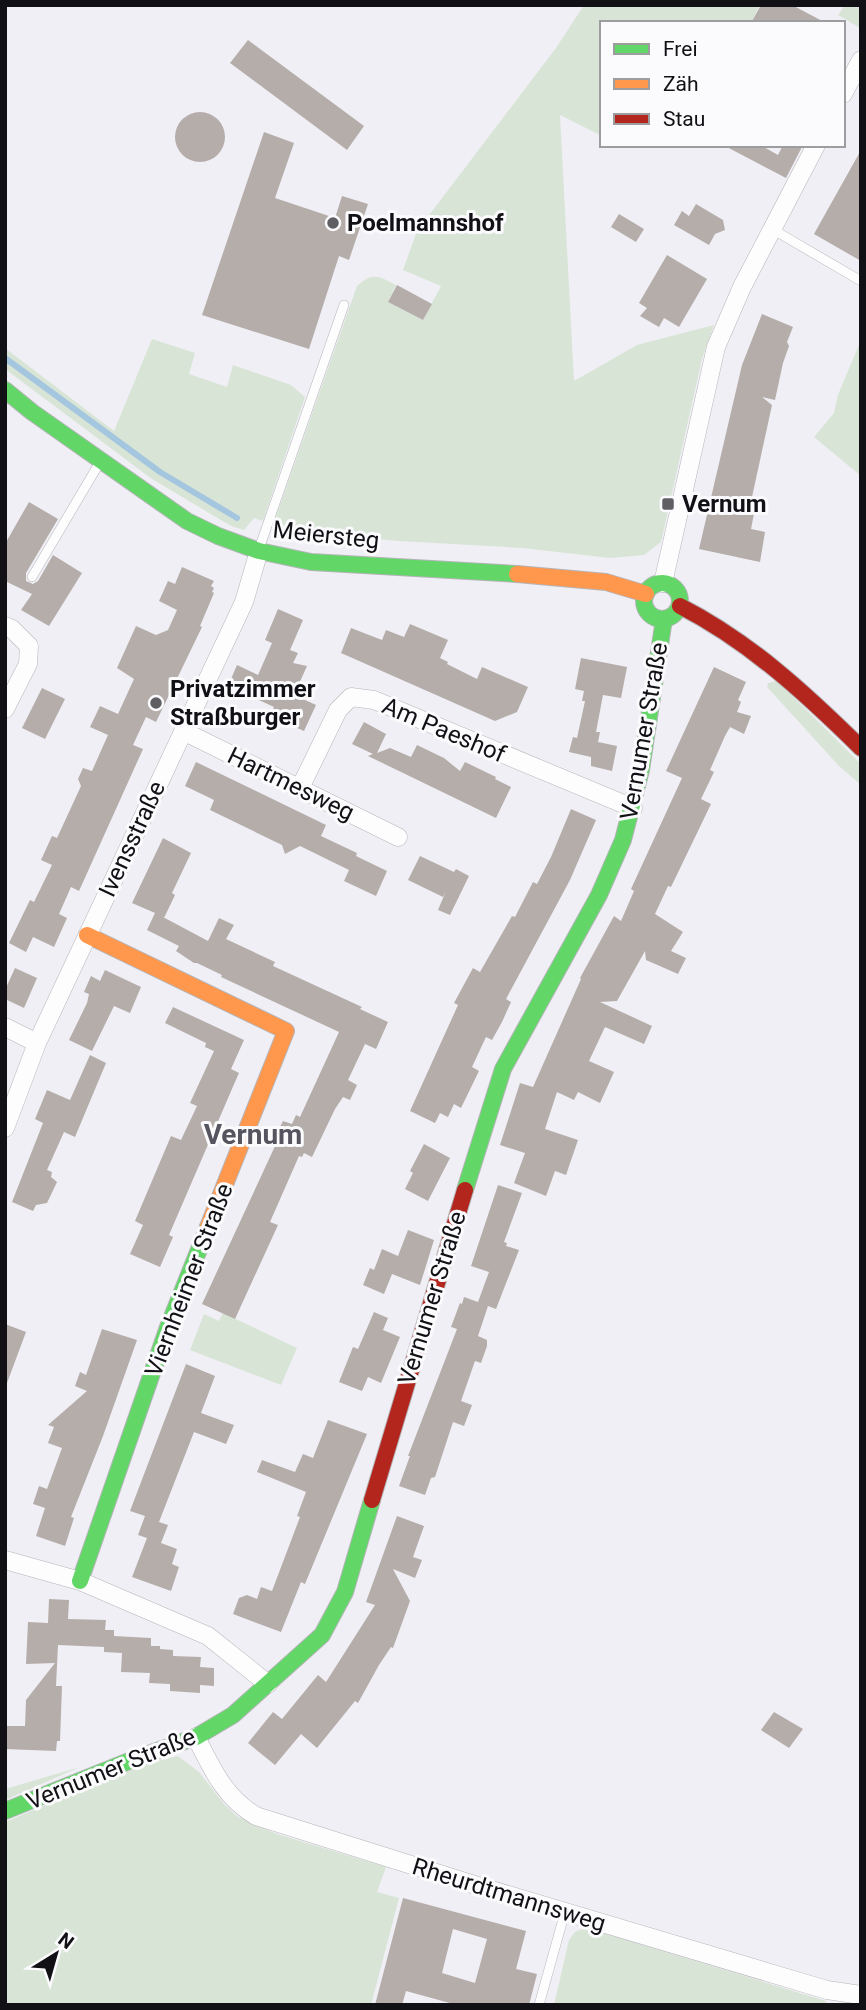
<svg xmlns="http://www.w3.org/2000/svg" width="866" height="2010" font-family="Roboto,sans-serif">
<style>
.green{fill:#d8e5d6}
.lines{fill:none;stroke-linecap:round;stroke-linejoin:round}
.stream{stroke:#a5c6df;stroke-width:6}
.building{fill:#b5adaa;fill-rule:evenodd}
.lane-casing{stroke:#b5b5b9;stroke-width:10}
.street-casing{stroke:#b5b5b9;stroke-width:19}
.fast-casing{stroke:#b5b5b9;stroke-width:18}
.slow-casing{stroke:#b5b5b9;stroke-width:18}
.jam-casing{stroke:#b5b5b9;stroke-width:18}
.lane{stroke:#fdfdfe;stroke-width:9}
.street{stroke:#fdfdfe;stroke-width:18}
.fast{stroke:#63d668;stroke-width:16}
.slow{stroke:#ff974d;stroke-width:16}
.jam{stroke:#b3261e;stroke-width:16}
.poi-dot{fill:#5f5e63;stroke:#fbfbfd;stroke-width:2.5}
.labels{text-anchor:middle;stroke-width:6;stroke-linejoin:round;paint-order:stroke}
.poi-label{font-size:24px;font-weight:bold;fill:#111014;stroke:#fbfbfd;text-anchor:start}
.street-label{font-size:24px;fill:#111014;stroke:#fbfbfd}
.quarter-label{font-size:28px;font-weight:bold;fill:#56545e;stroke:#fbfbfd}
</style>
<rect width="100%" height="100%" fill="#f0eff5"/>
<path class="green" d="M584,5H760L751,23H602V136L560,115L574,381L637,345L714,325L702,359L661,542L644,555L610,558L522,548L399,541L277,530V526L273,525L357,286C373,272 378,276 396,285L388,302L423,320L441,286L403,270L417,231L556,48Z
M845,5H861L860,28L838,15Z
M152,339L195,353L189,374L227,387L233,365L291,385L305,397L263,521L254,518L244,530L231,526L152,479L5,369V348L114,431Z
M861,340V476L814,437L834,413L838,395Z
M777,681L861,764V785L839,766L767,687L768,683Z
M223,1313L297,1348L281,1385L190,1350L204,1314L219,1321Z
M178,1756L199,1772L224,1804L238,1817L277,1834L386,1867L377,1892L399,1898L371,2005H5V1822L141,1765Z
M80,1767L5,1800V1789Z
M582,1929H590L826,2001L825,2005H554L569,1940L575,1932Z"/>
<g class="lines">
<path class="stream" d="M5,358L160,472L237,518"/>
</g>
<path class="building" d="M761,5H792L826,23H751Z
M248,40L364,126L347,150L230,63Z
M175 137a25 25 0 1 1 50 0a25 25 0 1 1-50 0Z
M264,132L294,143L275,198L335,218L342,196L368,204L349,260L339,256L309,349L202,315Z
M723,145H760L778,155L783,145H803L786,178Z
M861,150V261L814,234Z
M696,204L723,220L725,230L715,234L709,245L674,225L682,211L689,216Z
M619,214L644,229L636,242L611,227Z
M667,255L707,279L679,327L664,318L659,327L640,316L647,308L639,303Z
M397,285L432,304L423,320L388,302Z
M762,314L793,327L787,342L789,346L783,363L775,400L762,397L772,405L752,497L757,498L751,529L765,532L760,562L699,549L742,365Z
M29,502L58,519L26,573V581L33,584L38,581L53,555L82,573L49,626L21,610L32,594L5,581V544Z
M182,567L214,581L211,586L214,588L212,592L214,593L200,626L202,627L156,722L146,717L133,745L143,749L79,891L71,887L59,914L67,918L54,947L33,937L26,952L9,943L30,900L34,902L52,865L41,860L52,836L57,838L81,786L78,779L83,768L92,771L108,735L90,727L100,706L118,714L134,679L117,668L136,626L156,635L168,630L177,610L159,601L168,581L175,584Z
M278,609L303,620L290,650L298,653L293,663L307,666L294,695L316,705L304,731L270,716L274,707L228,686L237,665L258,675L272,643L265,640Z
M410,624L448,640L440,658L448,662L447,664L477,679L482,667L528,687L517,712L495,721L341,653L351,628L382,640L386,630L404,637Z
M581,658L627,667L621,698L603,695L596,732H600L598,742L617,746L612,771L591,766V757L569,752L573,737L577,738L585,701H582L584,691L575,689Z
M714,667L746,682L738,700L741,702L737,712L751,716L744,734L730,727L725,736L710,770L714,772L701,799L711,804L671,887L668,886L655,914L683,932L671,951L686,958L678,974L646,960L645,951L617,1001L600,1002L652,1026L644,1044L605,1027L589,1061L614,1072L600,1103L578,1092L574,1100L557,1092L545,1129L578,1140L566,1175L555,1171L546,1196L514,1183L525,1153L500,1145L520,1083L533,1087L581,979L580,978L614,916L621,921L634,891L631,889L682,778L666,771Z
M42,688L65,699L45,739L22,728Z
M364,722L386,734L377,753L390,748L411,757L417,745L444,758L460,771L465,762L496,777L495,779L511,787L496,818L368,756L373,754L352,744Z
M196,762L326,825L321,836L357,853L356,856L387,871L376,896L344,881L349,870L300,846L285,854L282,845L210,810L214,800L185,786Z
M571,809L596,820L570,880L506,999L511,1002L502,1022L492,1040L486,1037L472,1067L479,1071L461,1108L454,1104L448,1117L440,1113L435,1123L410,1111L458,1005L454,1003L473,968L480,972L512,916L515,917L533,882L537,884L551,857Z
M163,838L191,853L172,893L175,895L164,918L163,917L208,941L219,918L234,925L226,939L275,962L273,966L362,1007L360,1009L388,1022L376,1049L365,1044L348,1080L357,1085L350,1100L343,1097L335,1109L312,1157L304,1153L302,1157L299,1156L270,1222L278,1225L235,1319L202,1304L276,1144L272,1143L283,1121L292,1124L296,1115L300,1117L339,1032L221,977L222,975L197,963H194L176,951L179,946L147,930L155,913L132,903Z
M420,856L454,872L456,869L469,876L450,915L438,910L446,891L443,897L408,880Z
M15,968L37,978L24,1008L5,999V990Z
M105,970L141,987L130,1013L114,1006L92,1051L69,1040L87,1003L89,994L84,992L91,976L100,981Z
M173,1007L244,1040L231,1069L239,1073L235,1082L169,1235L173,1237L160,1267L130,1254L143,1225L135,1221L171,1136L181,1140L197,1106L190,1103L214,1051L205,1047L206,1043L165,1023Z
M90,1055L106,1063L75,1137L64,1132L47,1170L52,1172L51,1177L57,1182L47,1203L36,1205L33,1211L12,1202L43,1123L35,1119L47,1090L70,1100Z
M424,1144L450,1158L428,1201L405,1189L413,1173L410,1171Z
M498,1185L522,1193L504,1242L507,1243L506,1246L519,1250L496,1309L488,1306L478,1336L487,1340V1346L481,1363L475,1361L461,1401L472,1405L464,1426L453,1422L435,1477L431,1478L425,1495L399,1486L410,1456H408L457,1329L451,1327L460,1303L462,1304L464,1297L478,1302L489,1272L471,1266Z
M408,1230L434,1240L420,1285L392,1274L384,1294L363,1285L370,1268L374,1270L382,1249L398,1256Z
M374,1312L388,1318L383,1330L400,1337L381,1383L368,1377L362,1391L339,1382L353,1347L358,1349Z
M5,1324L26,1332L7,1383H5Z
M102,1329L137,1340L103,1436L71,1517L74,1518L65,1546L36,1536L45,1508L33,1504L39,1486L47,1489L62,1448L48,1443L54,1427L48,1425L87,1391L75,1386L80,1372L86,1375Z
M186,1364L215,1376L201,1413L234,1425L226,1444L194,1432L159,1522L168,1525L161,1543L177,1549L172,1564L179,1567L171,1591L132,1577L147,1538L138,1535L145,1516L130,1511Z
M328,1420L367,1434L305,1584L301,1582L281,1632L233,1614L239,1598L247,1595L257,1599L261,1587L272,1591L300,1517L297,1516L306,1492L257,1472L262,1460L295,1472L303,1454L313,1458Z
M397,1516L424,1526L413,1557L422,1560L415,1578L393,1569L410,1601L393,1648L391,1647L379,1665L358,1703L355,1701L317,1748L301,1734L275,1765L248,1743L273,1712L282,1719L318,1675L326,1682L375,1605L366,1602Z
M49,1599L69,1600L68,1619L106,1620L105,1630H114V1636L151,1638V1646H160V1649L173,1650V1656L201,1657L200,1667L214,1668V1686L200,1685V1693L170,1691V1684L149,1683L150,1673L121,1672L122,1653L104,1652V1647L58,1645L56,1686H62L60,1741H57L56,1751L5,1749V1726H25L26,1700L55,1663L26,1664L28,1622L48,1623Z
M774,1712L803,1729L789,1748L761,1730Z
M403,1898L526,1931L516,1969L537,1974L529,2005H457L406,1991L402,2005H375ZM453,1929L487,1939L475,1983L442,1973Z"/>
<g class="lines">
<defs>
<path id="lane" d="M772,229L861,281
M259,549L344,305
M32,577L100,462
M539,2005L565,1912"/>
<path id="street" d="M843,94L861,60
M663,583L716,347L742,287L816,145
M5,626L12,629L29,646L28,664L5,709
M183,731L398,837
M300,788L338,710L351,697L374,700L633,808
M5,1027L37,1043
M5,1128L37,1043L244,602L259,551
M5,1560L80,1581L208,1636L268,1684
M196,1737C212,1769 225,1798 256,1816L478,1886L827,1990L861,1995"/>
<path id="fast" d="M5,390L32,412L187,521L218,536L259,551L311,562L517,574
M644 601a18 18 0 1 1 36 0a18 18 0 1 1-36 0Z
M465,1190L503,1069L599,895L623,840L641,770L664,619
M80,1581L168,1327L208,1227
M5,1811L129,1761L196,1737L233,1715L322,1635L345,1592L372,1500"/>
<path id="slow" d="M517,574L606,582L646,594
M87,935L286,1031L208,1227"/>
<path id="jam" d="M680,606C750,642 805,693 861,748
M372,1500L465,1190"/>
</defs>
<use href="#lane" class="lane-casing"/>
<use href="#street" class="street-casing"/>
<use href="#fast" class="fast-casing"/>
<use href="#slow" class="slow-casing"/>
<use href="#jam" class="jam-casing"/>
<use href="#lane" class="lane"/>
<use href="#street" class="street"/>
<use href="#fast" class="fast"/>
<use href="#slow" class="slow"/>
<use href="#jam" class="jam"/>
</g>
<g class="poi-dot">
<circle cx="333" cy="223" r="7"/>
<rect x="661" y="497" width="14" height="14" rx="3.5"/>
<circle cx="156" cy="703" r="7"/>
</g>
<g class="labels">
<g class="poi-label">
<text x="347" y="231">Poelmannshof</text>
<text x="682" y="512">Vernum</text>
<text x="170" y="697">Privatzimmer<tspan x="170" dy="28">Straßburger</tspan></text>
</g>
<g class="street-label">
<text transform="translate(326 535) rotate(6)" y="8">Meiersteg</text>
<text transform="translate(444 730) rotate(23)" y="8">Am Paeshof</text>
<text transform="translate(644 731) rotate(-80)" y="8">Vernumer Straße</text>
<text transform="translate(291 784) rotate(26)" y="8">Hartmesweg</text>
<text transform="translate(132 839) rotate(-65)" y="8">Ivensstraße</text>
<text transform="translate(189 1280) rotate(-69)" y="8">Viernheimer Straße</text>
<text transform="translate(432 1298) rotate(-73)" y="8">Vernumer Straße</text>
<text transform="translate(111 1769) rotate(-22)" y="8">Vernumer Straße</text>
<text transform="translate(509 1895) rotate(17)" y="8">Rheurdtmannsweg</text>
</g>
<g class="quarter-label">
<text x="253" y="1144">Vernum</text>
</g>
</g>
<rect width="866" height="2010" fill="none" stroke="#111014" stroke-width="14"/>
<rect x="600" y="21" width="245" height="126" fill="#fbfbfd" stroke="#9d9da0" stroke-width="2"/>
<rect x="614" y="44" width="35" height="10" fill="#63d668" stroke="#9d9da0" stroke-width="2"/>
<text x="663" y="56" font-size="21" fill="#111014">Frei</text>
<rect x="614" y="79" width="35" height="10" fill="#ff974d" stroke="#9d9da0" stroke-width="2"/>
<text x="663" y="91" font-size="21" fill="#111014">Zäh</text>
<rect x="614" y="114" width="35" height="10" fill="#b3261e" stroke="#9d9da0" stroke-width="2"/>
<text x="663" y="126" font-size="21" fill="#111014">Stau</text>
<g transform="translate(56 1954) rotate(37)" stroke="#fbfbfd" stroke-width="5" paint-order="stroke">
<path d="M0-5L12 26L0 18L-12 26Z" fill="#111014"/>
<text y="-10" font-size="19" font-weight="bold" text-anchor="middle" fill="#111014">N</text>
</g>
</svg>
